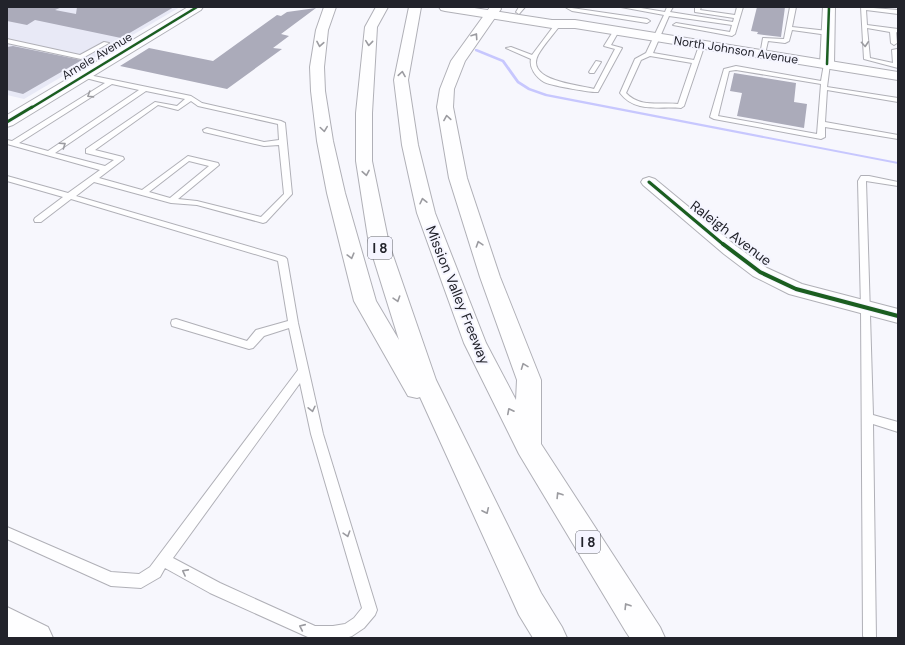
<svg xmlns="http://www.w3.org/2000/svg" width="905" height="645" font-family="'DM Sans',sans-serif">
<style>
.built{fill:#e8e9f6}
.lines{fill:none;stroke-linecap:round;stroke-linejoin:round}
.stream{fill:#c7c7fe;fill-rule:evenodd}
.building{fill:#ababba}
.service-casing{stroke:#b0b0b7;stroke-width:2}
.minor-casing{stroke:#b0b0b7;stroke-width:2}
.tertiary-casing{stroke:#b0b0b7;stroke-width:2}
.secondary-casing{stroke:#b0b0b7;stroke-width:2}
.motorway-casing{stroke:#b0b0b7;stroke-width:2}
.service{fill:#fefeff;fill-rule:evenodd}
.minor{fill:#fefeff;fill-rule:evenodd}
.tertiary{fill:#fefeff;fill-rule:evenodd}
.secondary{fill:#fefeff;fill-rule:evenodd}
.motorway{fill:#fefeff;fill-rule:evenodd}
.cycleway-far2-casing{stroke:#f5f5ff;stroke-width:4}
.cycleway-far1-casing{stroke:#f5f5ff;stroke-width:5}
.cycleway-casing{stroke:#f5f5ff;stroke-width:6}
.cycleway-far2{stroke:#1b5e20;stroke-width:2.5}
.cycleway-far1{stroke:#1b5e20;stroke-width:3}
.cycleway{stroke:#1b5e20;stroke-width:4}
.oneway{stroke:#9b9ba0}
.labels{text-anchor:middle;stroke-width:4;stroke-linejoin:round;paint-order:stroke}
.far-street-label{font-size:12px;fill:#22232b;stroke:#f5f5ff}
.shield{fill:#f5f5ff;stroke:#61626b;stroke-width:1}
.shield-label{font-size:13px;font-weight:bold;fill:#22232b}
.street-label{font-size:14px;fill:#22232b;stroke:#f5f5ff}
</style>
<rect width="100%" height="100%" fill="#f7f7fd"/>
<path class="built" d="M7,7H180L24,99L7,95Z"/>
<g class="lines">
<path class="stream" d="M475,49H477L504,60L519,81L530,88L547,94L898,162V164L545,96L528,90L517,83L502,62L475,51Z"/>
</g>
<path class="building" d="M7,7H62L55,10L76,14L77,7H174L121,38L35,20L27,25L7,21Z
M757,7H785L781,37L757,34L758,32L751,31Z
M316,8L281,34L289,36L273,48L282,49L227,89L120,66L149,48L213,61L277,15L281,16L287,12Z
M13,46L81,60H82L23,94L7,90V47Z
M734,73L796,83L794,102L807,104L804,128L737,116L742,93L730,91Z"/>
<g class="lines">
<defs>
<path id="service" d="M519,7H525L519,14L516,12Z
M565,7L647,19L650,21L647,23L572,11Z
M621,7H635L665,12L667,7H673L670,12L733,22L734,18L695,12V7H701L700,10L735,15L737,7H743L735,34L732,36L673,25L676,23L730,32L732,25L669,16L653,53L694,60L700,43L705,44L684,106L681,108C659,106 635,113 620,93L635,59L646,53L664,15ZM650,56L692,63L678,104C660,102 640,108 626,93L641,60Z
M790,7H796L792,27L828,31L831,33L828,35L792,30L789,41L785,43L768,41L765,54L760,55L763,38L784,39Z
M861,7L898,10V14L866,10L867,25L898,29V33L896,32L897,43L894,45L891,43L890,32L867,28L870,58L893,63L892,50L897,49L898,68L864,59Z
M556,23L561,24C554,34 544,44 538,55C525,81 579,85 594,89L615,49L604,46L614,30L619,31L611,45L622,48L598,92C593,93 548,85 544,82C536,77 529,68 531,59L506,48L511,47L532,55Z
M7,39L80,55L104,42L109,43L81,59L7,43Z
M596,61L601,62L594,73H590L589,72Z
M827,62L830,64L827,87L898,98V102L827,90L825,122L898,135V139L825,127V137L821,139L714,119L710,117L724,69L736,66L821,81L824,64ZM736,70L821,84L817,134L718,116L729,71Z
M84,74L191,96L202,103L281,121L285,123L292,194L266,222L263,223L197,205L171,203L94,182L76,196L285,257L287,259L298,323L323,434L377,610L375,615L364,628L352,636L346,638H310L210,593L165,568L160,577L141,588L111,586L7,539V527L111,572L139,574L150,567L298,370L289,328L264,336L253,348L249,349L172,326L171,323L172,320L176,319L247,341L256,330L288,321L278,261L71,199L41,222H35L34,220L35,218L63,197L7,181V176L68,193L100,170L7,144V140L12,141L105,83L82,77L81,76ZM112,84L139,90L48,151L19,143ZM146,91L185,99L177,106L155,102L86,149V153L114,160L105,166L55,153ZM191,101L198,106L278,124L279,140L264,142L207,128L203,130L204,132L264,146L279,145L284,194L261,217L197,201L178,199L219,165L218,163L188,156L142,190L99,178L124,159L123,157L95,150L158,105L178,110ZM189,161L209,166L170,198L149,192ZM300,383L311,434L362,608L354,618L345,624L333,626H315L220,583L173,558Z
M861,176H869L898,182V186L866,181L873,415L898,422V432L873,424L876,638H864L863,636L861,308L858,181Z"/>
<path id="minor" d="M649,177L655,179L736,246L767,268L802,284L898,309V323L789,294L753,276L724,254L643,185L641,182L643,179Z"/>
<path id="tertiary" d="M188,7H203L201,10L13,125L7,127V115Z
M823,7H835L834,64L832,67L827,68L822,67L820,64Z"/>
<path id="secondary" d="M439,7H468L552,20H575L898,72V80L575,28H552L445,11L441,10Z
M7,607L48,627L53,638H7Z"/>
<path id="motorway" d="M324,7H336L328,30L324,67L325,91L333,141L345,193L376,301L399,340L369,244L356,161V113L365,27L376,7H388L377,27L372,113V161L389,244L436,380L541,593L562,627L567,638H533L519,615L420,397L417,398L408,396L354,301L327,193L317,141L311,91L310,67L316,30Z
M409,7H421L408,80L418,145L435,213L486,343L516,400L517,380L480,277L449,178L437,107L440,89L451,61L490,7H500L501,9L465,61L454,89L453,107L467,178L500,277L541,380V444L660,627L665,638H630L626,632L519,454L464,343L417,213L402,145L394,80Z"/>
</defs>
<use href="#service" class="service-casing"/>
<use href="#minor" class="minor-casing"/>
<use href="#tertiary" class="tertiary-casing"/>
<use href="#secondary" class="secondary-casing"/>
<use href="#motorway" class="motorway-casing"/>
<use href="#service" class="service"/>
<use href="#minor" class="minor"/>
<use href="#tertiary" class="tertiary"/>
<use href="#secondary" class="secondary"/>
<use href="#motorway" class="motorway"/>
<defs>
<path id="cycleway-far2" d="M827,64L829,7
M31,108L197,7"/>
<path id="cycleway-far1" d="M7,122L32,107
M649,182L724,245"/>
<path id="cycleway" d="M723,244L760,272L796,289L898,316"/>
</defs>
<use href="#cycleway-far2" class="cycleway-far2-casing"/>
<use href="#cycleway-far1" class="cycleway-far1-casing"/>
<use href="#cycleway" class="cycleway-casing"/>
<use href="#cycleway-far2" class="cycleway-far2"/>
<use href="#cycleway-far1" class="cycleway-far1"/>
<use href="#cycleway" class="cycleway"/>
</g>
<defs><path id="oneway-chevron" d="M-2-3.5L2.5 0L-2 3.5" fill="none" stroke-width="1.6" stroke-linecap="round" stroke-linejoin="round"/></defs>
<g class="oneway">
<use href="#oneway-chevron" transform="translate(475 36) rotate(-56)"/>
<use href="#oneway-chevron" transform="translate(369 43) rotate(96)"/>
<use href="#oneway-chevron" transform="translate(320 44) rotate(100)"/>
<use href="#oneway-chevron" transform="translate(865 44) rotate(86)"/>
<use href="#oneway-chevron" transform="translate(402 74) rotate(-81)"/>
<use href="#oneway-chevron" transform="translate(90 95) rotate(148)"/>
<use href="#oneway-chevron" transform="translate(447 118) rotate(-99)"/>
<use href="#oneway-chevron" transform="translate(324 129) rotate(82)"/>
<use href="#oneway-chevron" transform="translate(63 145) rotate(-34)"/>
<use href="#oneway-chevron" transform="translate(366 173) rotate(80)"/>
<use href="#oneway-chevron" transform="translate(423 201) rotate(-103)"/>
<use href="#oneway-chevron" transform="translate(479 244) rotate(-108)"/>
<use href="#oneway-chevron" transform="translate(351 256) rotate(75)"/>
<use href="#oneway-chevron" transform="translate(397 299) rotate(72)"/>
<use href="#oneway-chevron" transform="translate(524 366) rotate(-111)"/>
<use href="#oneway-chevron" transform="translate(312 409) rotate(77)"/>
<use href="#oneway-chevron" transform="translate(510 411) rotate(-117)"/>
<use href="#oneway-chevron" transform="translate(559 495) rotate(-122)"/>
<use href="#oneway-chevron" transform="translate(486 511) rotate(65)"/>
<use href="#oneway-chevron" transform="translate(347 534) rotate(73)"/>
<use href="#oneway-chevron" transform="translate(185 572) rotate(-152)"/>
<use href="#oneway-chevron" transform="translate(627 606) rotate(-122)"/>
<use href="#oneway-chevron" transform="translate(302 627) rotate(-156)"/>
</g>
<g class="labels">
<g class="far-street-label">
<text transform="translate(736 50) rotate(9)" y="4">North Johnson Avenue</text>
<text transform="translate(97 56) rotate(-31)" y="4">Arnele Avenue</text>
</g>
<g class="shield">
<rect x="368" y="237" width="24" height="22" rx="3"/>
<rect x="576" y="531" width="24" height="22" rx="3"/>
</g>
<g class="shield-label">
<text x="380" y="253">I 8</text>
<text x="588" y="547">I 8</text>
</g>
<g class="street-label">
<text transform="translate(731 233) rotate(37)" y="5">Raleigh Avenue</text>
<text transform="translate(458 295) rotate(68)" y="5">Mission Valley Freeway</text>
</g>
</g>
<rect width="905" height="645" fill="none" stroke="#22232b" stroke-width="16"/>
</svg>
